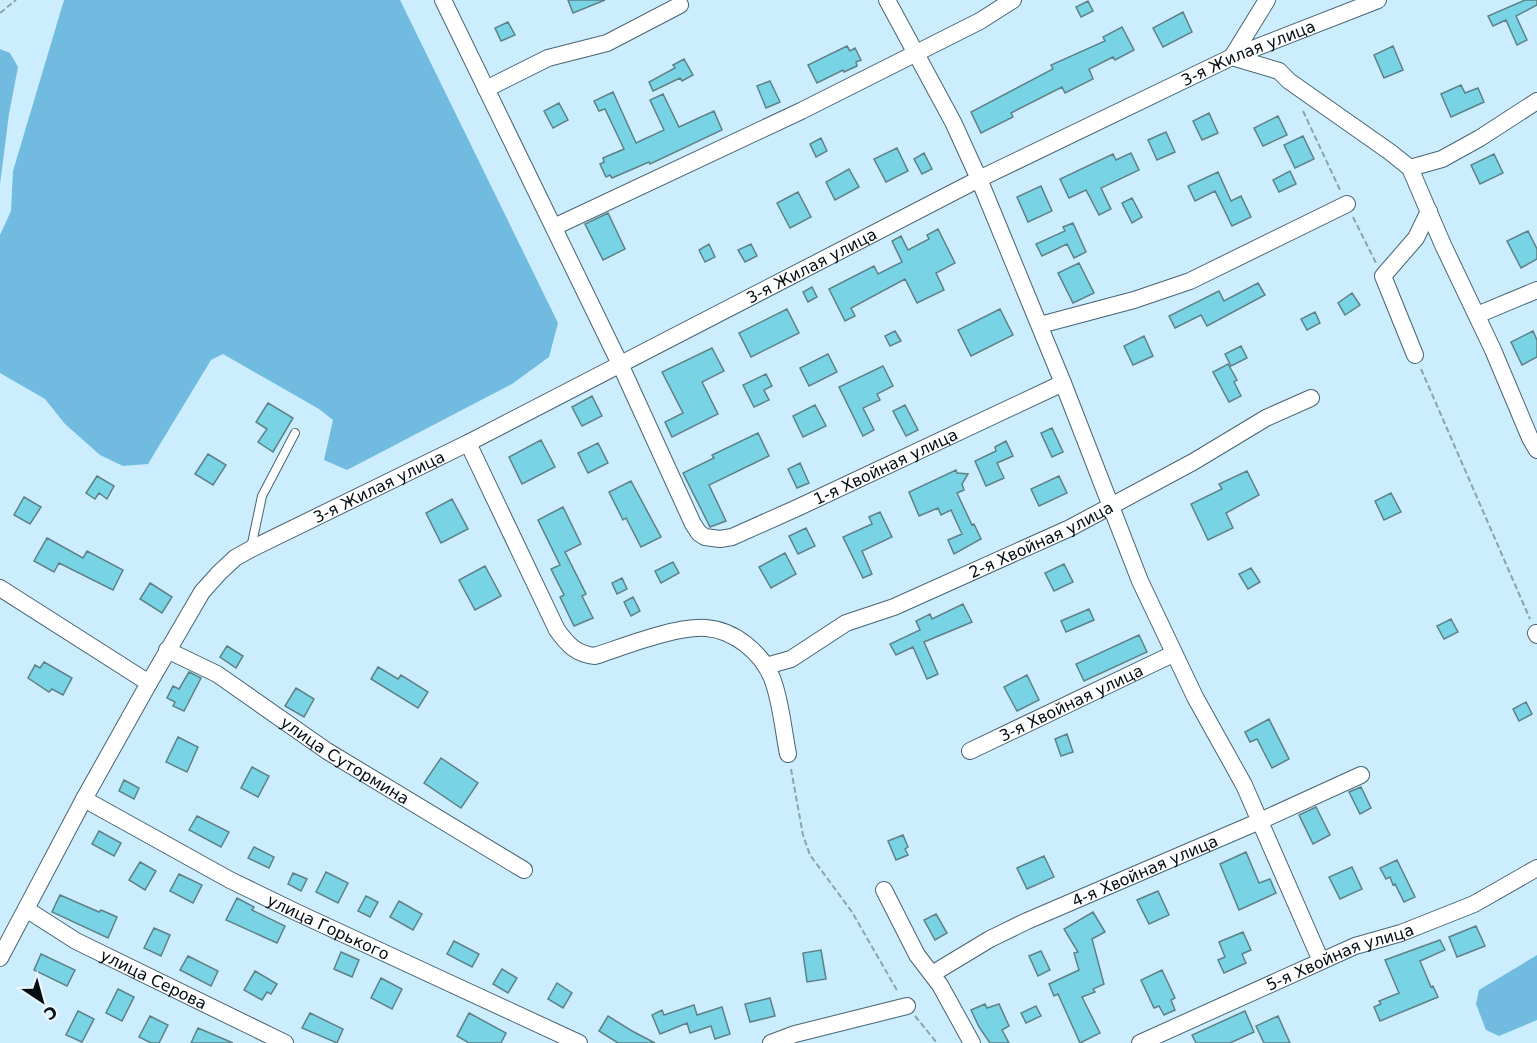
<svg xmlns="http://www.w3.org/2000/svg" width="1537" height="1043" font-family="'DejaVu Sans',sans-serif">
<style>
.forest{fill:#70bbdf}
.building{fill:#78d4e4;stroke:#5d8187;stroke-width:1.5}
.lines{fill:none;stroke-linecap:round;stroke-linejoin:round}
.lane-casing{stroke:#476472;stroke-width:10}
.street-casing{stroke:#476472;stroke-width:18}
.path{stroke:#8ba4b0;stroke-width:2;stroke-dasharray:6 3;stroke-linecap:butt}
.lane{stroke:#fff;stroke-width:8}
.street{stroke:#fff;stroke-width:16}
.labels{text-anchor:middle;stroke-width:5;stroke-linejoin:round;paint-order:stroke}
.street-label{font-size:16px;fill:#030d12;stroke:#eaf6fd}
</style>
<rect width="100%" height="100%" fill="#ccedfd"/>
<path class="forest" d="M64,0H400L558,323L549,357L512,384L347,470L324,460L333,420L319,409L223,354L211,360L148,464L123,466L100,455L65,424L45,399L0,373V235L11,211L13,171Z
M0,49L10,53L18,67L9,114L0,184Z
M1537,955V1020L1499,1036L1486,1030L1476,1004L1479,990Z"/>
<path class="building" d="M568,0H605L573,13Z
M1525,0H1537V5L1516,16L1527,40L1517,45L1506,20L1493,26L1488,16Z
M1088,1L1093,11L1081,17L1076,7Z
M1183,12L1192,32L1163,47L1153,28Z
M508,22L515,35L501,41L495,28Z
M1122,27L1134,50L1115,60L1113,57L1089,69L1093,79L1065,93L1062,87L1011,113L1013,117L981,133L971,112L1053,69L1051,65L1105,41L1103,37Z
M847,46L850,51L855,48L861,60L856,62L857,66L844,72L843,70L817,83L808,65Z
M1393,46L1403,70L1384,78L1374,55Z
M684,59L693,75L682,81L680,78L653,91L649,82L675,68L673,65Z
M770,81L780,102L766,108L757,86Z
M1461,85L1465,93L1478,88L1484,102L1451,117L1441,94Z
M613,92L636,143L664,130L650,100L663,94L679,127L714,111L722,130L650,164L649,162L612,178L610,175L606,177L600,164L604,162L603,158L624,149L605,109L599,111L594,101Z
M559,103L568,120L553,128L544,111Z
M1209,113L1218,133L1202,140L1193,121Z
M1278,116L1287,135L1263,146L1254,128Z
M1166,132L1175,152L1157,160L1148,140Z
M1303,136L1314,159L1295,168L1284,145Z
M821,138L827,151L816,157L810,144Z
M897,148L908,171L886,182L874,159Z
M924,153L932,169L922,174L914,159Z
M1131,153L1139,170L1101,188L1111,209L1099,215L1086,190L1069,198L1060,179L1113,154L1116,160Z
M1494,154L1503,173L1480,184L1471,165Z
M849,169L859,187L835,200L826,182Z
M1290,171L1296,184L1279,192L1273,180Z
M1218,172L1231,201L1241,196L1251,217L1232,226L1215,191L1195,201L1188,186Z
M1041,186L1052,211L1028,222L1017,197Z
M798,192L811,217L790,228L777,203Z
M1132,198L1142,217L1132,223L1122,203Z
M608,213L625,249L603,260L585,224Z
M1073,223L1086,252L1074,258L1067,244L1042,256L1036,244L1065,231L1063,227Z
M938,229L955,263L936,273L944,290L917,303L905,279L851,308L855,316L845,321L829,289L874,266L878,274L902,262L892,241L901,236L908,250L929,239L927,235Z
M1528,231L1537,249V259L1521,268L1507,241Z
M709,244L715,257L705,262L699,250Z
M751,244L757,256L745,262L738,250Z
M1079,263L1094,293L1073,303L1058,273Z
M1258,283L1265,295L1207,326L1201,315L1175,328L1169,316L1219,291L1224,301Z
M812,287L817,297L808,302L803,292Z
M1352,293L1360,305L1345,315L1338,303Z
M787,309L799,333L751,357L739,333Z
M1000,309L1013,335L971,356L958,330Z
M1315,312L1320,323L1307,330L1301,319Z
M895,331L901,341L890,346L885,336Z
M1533,331L1537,340V357L1522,365L1511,342Z
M1144,336L1153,356L1133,365L1124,346Z
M1241,346L1247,358L1231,366L1225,354Z
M712,348L724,371L702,382L718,414L672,437L665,422L683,413L662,372Z
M828,354L837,372L809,386L800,368Z
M1228,364L1237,380L1234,382L1241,396L1229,402L1213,372Z
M883,366L893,386L877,394L880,400L863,408L874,430L863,436L839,387Z
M766,374L772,386L764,390L769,400L754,407L743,385Z
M592,396L602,416L582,426L572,407Z
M268,403L293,418L273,452L258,442L267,429L256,422Z
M815,405L826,426L803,437L793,416Z
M905,405L918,430L906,436L893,411Z
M1052,428L1063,452L1052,457L1041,433Z
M758,433L769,456L709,485L726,521L710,527L683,473L714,458L712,455Z
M541,440L555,467L522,484L509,457Z
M1006,441L1013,456L997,463L1004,478L986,486L975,461L996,451L995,447Z
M598,443L608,463L588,473L578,453Z
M208,454L226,465L213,485L195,474Z
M800,463L809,483L797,488L788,469Z
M956,470L957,473L968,474L962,484L964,490L957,493L972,525L974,524L981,539L954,554L948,540L962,534L951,510L941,515L938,508L919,516L909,492Z
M1247,471L1259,495L1226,513L1233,528L1208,540L1191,504L1222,489L1219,484Z
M97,476L114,486L107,499L99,493L95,499L86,493Z
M1059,476L1067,493L1039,506L1031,489Z
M631,481L661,537L641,547L626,518L623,520L609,492Z
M1391,493L1401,512L1384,520L1375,501Z
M24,497L41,507L30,524L14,515Z
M452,499L468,529L441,543L426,513Z
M563,507L581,544L565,552L586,594L582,596L593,618L574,626L560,597L564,595L551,569L560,565L538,520Z
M880,512L892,537L862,551L872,574L863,578L843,537L872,524L869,517Z
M806,528L815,546L798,554L789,536Z
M47,538L83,558L87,551L123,570L113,590L59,563L54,572L34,561Z
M785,553L796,574L771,588L759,567Z
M673,562L679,573L661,583L655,571Z
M1064,564L1073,582L1054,591L1045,573Z
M485,566L501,596L475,610L459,580Z
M1251,568L1260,582L1248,589L1239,574Z
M622,578L627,589L617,594L612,583Z
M150,583L172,597L162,613L140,599Z
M633,597L640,611L631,616L624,602Z
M963,604L972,622L924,642L938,674L927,679L913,647L896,655L890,644L920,630L916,621L930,614L932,619Z
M1089,609L1094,620L1066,632L1061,621Z
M1451,619L1458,632L1444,639L1437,626Z
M1139,635L1147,652L1084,681L1076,664Z
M227,646L243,656L236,668L220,657Z
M44,662L72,678L63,695L52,689L49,692L28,678L35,665L40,668Z
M378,667L398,679L401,675L428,692L418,708L371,679Z
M189,672L201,678L184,711L173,706L175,702L167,698L173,686L179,689Z
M1027,675L1039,700L1017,711L1004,687Z
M296,688L314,699L304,717L285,706Z
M1526,702L1532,714L1519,721L1513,709Z
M1269,719L1289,759L1272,768L1257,739L1250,742L1245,732Z
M1067,734L1073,752L1061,756L1055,739Z
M178,737L198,747L187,772L166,762Z
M441,758L478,783L461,808L424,783Z
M252,767L269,776L258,797L241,788Z
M124,780L139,788L134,799L119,791Z
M1361,787L1371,808L1360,814L1349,792Z
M1316,807L1330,835L1313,844L1299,815Z
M197,816L229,832L221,847L189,830Z
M99,831L121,843L114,856L92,844Z
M903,835L908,847L905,849L908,855L896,860L888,841Z
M254,847L274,857L269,868L248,858Z
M1246,852L1259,883L1270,879L1276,893L1239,910L1220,864Z
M1044,856L1054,877L1027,889L1017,868Z
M1397,860L1415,897L1404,902L1395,884L1393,885L1390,877L1386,879L1380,868Z
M140,862L156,871L145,890L129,880Z
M1352,867L1362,889L1340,899L1329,877Z
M326,872L348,883L338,903L316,892Z
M293,873L307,879L301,891L288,884Z
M179,874L202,885L193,903L170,891Z
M1158,891L1169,915L1149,924L1137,900Z
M60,895L99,912L101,910L117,917L108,938L52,912Z
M366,896L378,902L370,917L358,911Z
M237,898L254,907L252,910L285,926L277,943L226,920Z
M399,901L422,914L413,930L390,917Z
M1093,912L1105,932L1092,939L1104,984L1093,989L1095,992L1082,997L1100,1033L1080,1043L1058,994L1054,996L1049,984L1079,970L1074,953L1078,952L1064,929Z
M936,914L947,933L935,940L924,920Z
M1476,926L1485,946L1457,957L1449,937Z
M154,928L170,935L161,956L144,948Z
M1243,932L1251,950L1242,954L1246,963L1224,973L1218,960L1225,957L1219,942Z
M1440,940L1445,950L1420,961L1431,987L1433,986L1438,997L1380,1021L1374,1007L1381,1004L1379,1001L1399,993L1385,960Z
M454,941L479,954L472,967L447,954Z
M821,950L826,979L807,982L803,953Z
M1041,951L1050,970L1038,976L1029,956Z
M341,952L359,960L352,977L334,969Z
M41,954L75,970L67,986L34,970Z
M188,956L218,971L211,986L180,970Z
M502,969L517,978L508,993L493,984Z
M1162,970L1175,998L1171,1000L1175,1010L1164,1015L1159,1006L1154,1008L1141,980Z
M255,971L277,984L271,994L267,992L262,1000L244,990Z
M381,978L402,989L392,1009L371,998Z
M557,983L572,993L563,1008L548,999Z
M118,989L134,997L122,1021L106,1013Z
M770,998L775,1016L750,1022L745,1004Z
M985,1004L987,1008L999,1004L1009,1026L1002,1030L1009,1043H990L979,1027L971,1010Z
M694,1005L697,1015L722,1007L730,1034L715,1039L711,1026L690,1033L687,1023L660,1034L652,1015L662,1010L664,1015Z
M1036,1006L1041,1016L1026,1023L1021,1013Z
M78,1011L94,1019L82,1042L66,1035Z
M1245,1011L1254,1032L1230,1043H1196L1192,1035Z
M310,1013L343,1029L337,1043L302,1028Z
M469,1013L506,1033L501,1043H469L457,1036Z
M150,1016L168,1025L159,1043H151L139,1037Z
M608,1016L632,1031L655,1043H618L599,1031Z
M1278,1016L1290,1043H1264L1256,1026Z
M198,1028L233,1043H191Z"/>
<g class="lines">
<defs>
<path id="lane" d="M251,548L262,496L295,433"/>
<g id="street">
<path id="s1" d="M443,0L620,364L693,524L699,533L705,537L720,539L732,537L797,508L1063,383"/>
<path d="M887,0L953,122L979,179L1063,383L1140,581L1195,697L1244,785L1321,961"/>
<path d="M1267,0L1232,57L1279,71L1289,81L1390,152L1410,168L1443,245L1493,350L1530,438L1537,450"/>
<path d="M486,89L548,58L607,43L680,5"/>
<path d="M1410,168L1442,159L1480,138L1537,101"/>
<path d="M554,227L801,111L980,21L1013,0"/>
<path d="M1477,315L1537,290"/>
<path d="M1040,325L1134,300L1190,281L1347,204"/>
<path d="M1415,355L1383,276L1416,238L1429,211"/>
<path d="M468,443L557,630C568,645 576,654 595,656C625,646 675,626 706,628C734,630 761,652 772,678C781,701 783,729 788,754"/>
<path d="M0,588L149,683"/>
<path d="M1536,633L1537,635"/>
<path id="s2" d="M167,650L217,674L327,751L524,870"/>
<path id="s3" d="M766,666L791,659L846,623L894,607L1070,528L1193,462L1266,418L1311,398"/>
<path id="s4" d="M970,751L1173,654"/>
<path id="s5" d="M84,799L230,880L298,913L579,1043"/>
<path d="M884,890L917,955L940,985L972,1043"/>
<path id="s6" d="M26,909L76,941L285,1043"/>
<path id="s7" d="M0,958L84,799L149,683L202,592L219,573L235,558L251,549L468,443L979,179L1232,57L1378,0"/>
<path id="s8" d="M932,974L990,939L1027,921L1260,821L1361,775"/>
<path d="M771,1043L795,1034L907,1006"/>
<path id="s9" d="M1140,1043L1355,946L1401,933L1474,904L1537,868"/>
</g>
</defs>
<use href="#lane" class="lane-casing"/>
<use href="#street" class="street-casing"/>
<path class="path" d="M0,13L16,0
M1303,111L1340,190
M1353,217L1376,263
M1421,369L1530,619
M791,769L803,835L810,855L852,912L898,992
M915,1016L937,1043"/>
<use href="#lane" class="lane"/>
<use href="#street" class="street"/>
</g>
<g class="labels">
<g class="street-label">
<text dy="6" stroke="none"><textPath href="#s7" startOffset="1598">3-я Жилая улица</textPath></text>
<text dy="6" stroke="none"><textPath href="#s7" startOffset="1112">3-я Жилая улица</textPath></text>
<text dy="6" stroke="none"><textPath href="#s1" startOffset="795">1-я Хвойная улица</textPath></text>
<text dy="6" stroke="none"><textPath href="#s7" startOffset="626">3-я Жилая улица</textPath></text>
<text dy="6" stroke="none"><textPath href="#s3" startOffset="304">2-я Хвойная улица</textPath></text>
<text dy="6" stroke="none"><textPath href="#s4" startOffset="112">3-я Хвойная улица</textPath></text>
<text dy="6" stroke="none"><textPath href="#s2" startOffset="210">улица Сутормина</textPath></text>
<text dy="6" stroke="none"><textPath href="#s8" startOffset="237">4-я Хвойная улица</textPath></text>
<text dy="6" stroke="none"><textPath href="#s5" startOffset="276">улица Горького</textPath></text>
<text dy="6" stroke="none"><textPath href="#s9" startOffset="218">5-я Хвойная улица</textPath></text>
<text dy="6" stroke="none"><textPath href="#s6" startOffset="146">улица Серова</textPath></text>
</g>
</g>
<g transform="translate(42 1001) rotate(144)" stroke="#eaf6fd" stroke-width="4.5" paint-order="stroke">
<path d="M0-4.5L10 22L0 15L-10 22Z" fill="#030d12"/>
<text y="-9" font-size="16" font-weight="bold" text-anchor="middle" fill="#030d12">С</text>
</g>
</svg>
